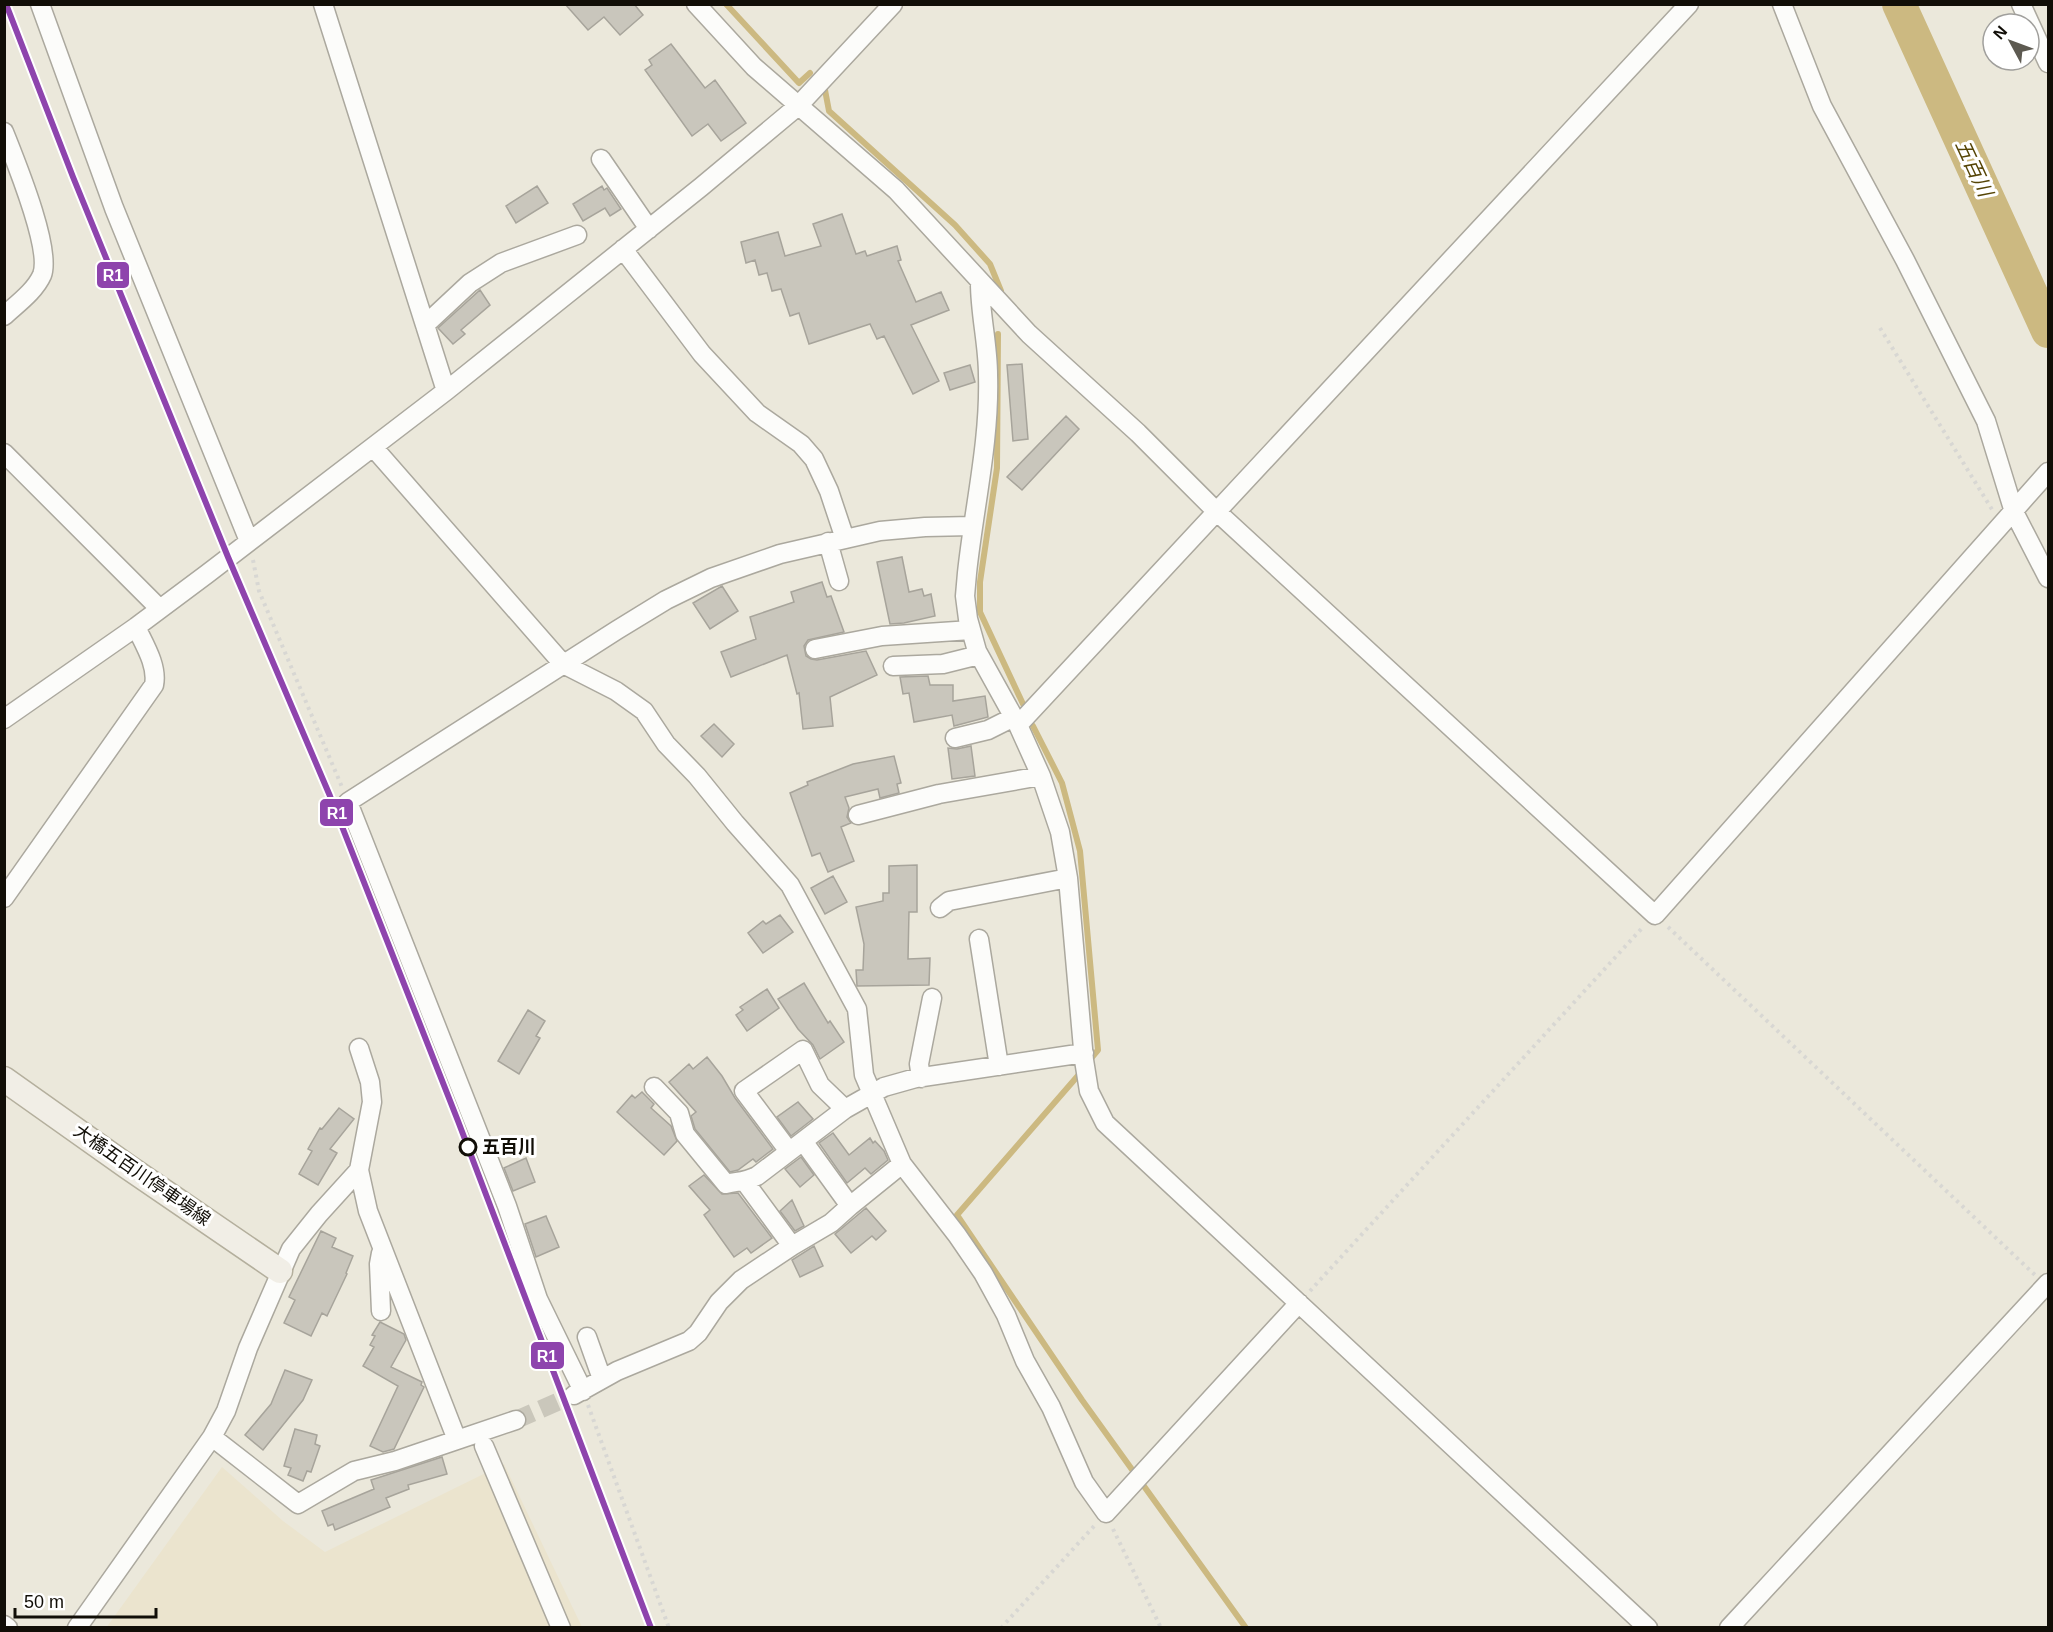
<svg xmlns="http://www.w3.org/2000/svg" width="2053" height="1632" font-family="Arial,'Noto Sans JP',sans-serif">
<style>
.built{fill:#ebe4ce}
.lines{fill:none;stroke-linecap:round;stroke-linejoin:round}
.stream{stroke:#ccb981;stroke-width:6}
.river{stroke:#ccb981;stroke-width:34}
.building{fill:#c9c6bc;stroke:#a7a49b;stroke-width:1.5}
.minor-tunnel{stroke:#cac7bb;stroke-width:18;stroke-dasharray:18 9;stroke-linecap:butt}
.minor-casing{stroke:#aba89e;stroke-width:21}
.major-casing{stroke:#b4af9d;stroke-width:27}
.path{stroke:#d8d7d3;stroke-width:4;stroke-dasharray:3 4.5;stroke-linecap:butt}
.minor{stroke:#fcfcfa;stroke-width:18}
.major{stroke:#f1eee6;stroke-width:24}
.rail-1-casing{stroke:#fff;stroke-width:10}
.rail-1{stroke:#8e44ad;stroke-width:6}
.stop-dot{fill:#fff;stroke:#110e07;stroke-width:3}
.labels{text-anchor:middle;stroke-width:6;stroke-linejoin:round;paint-order:stroke}
.stop-label{font-size:18px;font-weight:bold;fill:#110e07;stroke:#fff;text-anchor:start}
.street-label{font-size:18px;fill:#110e07;stroke:#fff}
.water-label{font-size:20px;font-style:italic;fill:#564506;stroke:#fff}
.line-badge{stroke:#fff;stroke-width:2}
.badge-label{font-size:16px;text-anchor:middle;font-weight:bold;fill:#fff}
</style>
<rect width="100%" height="100%" fill="#ebe8db"/>
<path class="built" d="M504,1464L582,1627L106,1628L222,1467L283,1521L325,1552Z"/>
<g class="lines">
<path class="stream" d="M726,4L799,83L810,73
M825,90L829,111L955,225L990,264L1001,291
M998,334L997,468L980,582V612L1023,704
M1033,726L1062,783L1080,851L1098,1050L1088,1062
M1082,1071L957,1215L1082,1400L1246,1628"/>
<path class="river" d="M1899,4L2048,331"/>
</g>
<path class="building" d="M565,4H634L643,15L620,35L604,17L588,30Z
M671,44L705,88L715,80L746,123L721,141L708,124L692,136L645,70L652,65L649,60Z
M537,186L548,203L516,223L506,206Z
M602,186L604,190L607,188L621,209L610,216L605,208L583,221L573,204Z
M842,214L856,254L865,251L867,256L897,246L901,260L898,261L916,302L941,292L949,310L911,325L939,381L913,394L884,336L877,339L870,324L809,344L799,313L790,316L781,289L772,291L767,273L759,275L755,260L746,263L741,242L778,232L785,256L821,246L813,224Z
M480,290L490,305L461,330L465,334L453,344L438,328Z
M1022,364L1028,439L1013,441L1007,365Z
M970,365L975,382L950,390L944,373Z
M1066,416L1079,429L1022,490L1007,477Z
M902,557L909,592L922,589L924,596L931,594L935,616L904,623L890,624L877,562Z
M822,582L827,597L831,596L844,632L808,640L804,646L806,656L811,659L817,660L866,651L877,675L830,697L833,726L803,729L799,693L797,694L787,655L731,677L721,652L756,639L750,617L794,602L791,592Z
M722,586L738,611L710,629L693,603Z
M928,676L930,685H953V701L985,696L988,717L954,726L952,715L914,722L909,693L903,694L900,677Z
M714,724L734,744L722,757L701,736Z
M971,746L975,776L952,779L948,748L957,749Z
M894,756L901,783L897,784L899,793L880,798L878,789L845,797L849,808L847,817L851,823L841,827L854,861L828,872L820,853L812,856L790,793L808,785L807,782L853,764Z
M917,865V912H909L908,959L930,958L929,985L857,986L856,970H863L864,944L856,907L883,901V893H889V866Z
M833,876L847,902L825,914L811,888Z
M780,915L793,932L763,953L748,933L763,921L766,924Z
M804,983L828,1023L830,1021L844,1042L820,1059L813,1045L798,1029L778,999Z
M767,989L779,1008L747,1031L736,1015L743,1010L740,1007Z
M528,1010L545,1021L536,1036L540,1038L519,1074L498,1061Z
M707,1057L722,1076L735,1098L773,1149L756,1162L753,1159L738,1170L730,1172L695,1129L691,1116L696,1112L669,1082L689,1064L693,1069Z
M642,1092L654,1104L651,1108L671,1126L677,1141L664,1155L617,1112L632,1095L635,1098Z
M798,1102L813,1119L791,1136L777,1117Z
M339,1108L354,1119L330,1149L337,1153L318,1185L299,1174L312,1151L308,1149L320,1128L322,1129Z
M833,1133L849,1155L870,1138L873,1143L875,1141L884,1151L888,1160L871,1174L865,1168L847,1183L819,1143Z
M801,1157L814,1175L800,1187L785,1169Z
M526,1158L535,1182L513,1191L504,1168Z
M704,1175L722,1194L738,1193L772,1238L751,1253L747,1248L734,1257L704,1215L710,1210L689,1186Z
M792,1200L804,1226L795,1231L780,1211Z
M866,1208L886,1231L876,1240L872,1236L851,1253L835,1234Z
M546,1216L559,1247L536,1257L525,1224Z
M321,1231L336,1238L332,1247L353,1256L346,1273L347,1274L327,1316L322,1313L311,1336L284,1323L295,1300L289,1297Z
M814,1246L823,1266L800,1277L792,1260Z
M380,1322L404,1334L406,1340L391,1367L422,1382L421,1385L424,1387L394,1449L383,1452L370,1446L398,1386L363,1366L374,1347L370,1345L375,1336L372,1335Z
M285,1370L312,1380L303,1400L263,1450L245,1435L271,1404Z
M295,1429L317,1435L315,1444L320,1446L311,1472L307,1471L303,1481L288,1475L291,1468L284,1466Z
M442,1457L447,1474L408,1485L409,1489L386,1498L390,1507L335,1530L333,1524L328,1526L322,1511L374,1489L371,1480Z"/>
<g class="lines">
<path class="minor-tunnel" d="M516,1420L571,1396"/>
<defs>
<path id="minor" d="M40,4L114,208L249,541
M323,4L446,391
M696,4L754,67L896,190L1029,334L1138,433L1216,511L1655,915L2048,472
M1782,4L1822,106L1905,260L1986,421L2014,512L2048,578
M2021,4L2048,63
M4,132C15,160 52,249 42,275C35,291 17,304 4,316
M601,159L649,229
M623,249L702,354L757,413L801,444L814,459L829,491L845,539
M980,283C980,314 988,344 988,375C990,441 974,507 967,573L965,596L968,619L977,651L1018,725L1041,776L1060,832L1068,878L1084,1060L1089,1091L1105,1123L1648,1628
M425,325L470,283L501,263L577,235
M373,447L563,664L616,691L644,711L666,744L697,776L735,823L790,885L857,1009L864,1075L902,1164L850,1206L831,1223L792,1246L741,1280L719,1302L698,1333L689,1341L617,1371L574,1395
M4,453L159,608
M828,542L839,581
M815,649L882,636L971,630
M893,666L943,664L979,655
M4,719L136,627L207,574L446,391L701,187L798,106L893,4
M1018,725L1689,4
M955,738L988,730L1014,717
M858,815L939,794L1041,776
M4,898L154,685C158,666 144,644 136,627
M940,908L949,901L1068,878
M979,939L999,1066
M921,1078L919,1064L932,998
M654,1087L679,1113L685,1134L726,1184C739,1181 745,1182 757,1176L845,1109L884,1087L916,1078L1084,1053
M803,1141L850,1206
M788,1150L744,1091L803,1050L820,1085L845,1109
M902,1164L957,1235L983,1273L1006,1315L1025,1361L1051,1407L1084,1482L1106,1513L1299,1303
M745,1182L792,1246
M381,1311L379,1264L381,1253
M587,1337L602,1379
M583,1391L538,1299L507,1206L348,802L617,630L666,600L711,578L780,554L880,531L925,527L972,526
M212,1437L298,1504L354,1471L395,1461L457,1440L368,1211L359,1170
M457,1440L516,1420
M484,1446L561,1628
M4,1625L8,1628
M77,1628L212,1437L226,1411L248,1348L291,1249L319,1214L359,1170L372,1102L370,1082L359,1048
M1729,1628L2048,1283"/>
<path id="major" d="M4,1079L128,1167L280,1271"/>
</defs>
<use href="#minor" class="minor-casing"/>
<use href="#major" class="major-casing"/>
<path class="path" d="M1880,328L1993,511
M253,560L259,591L342,787
M1668,927L2035,1275
M1310,1291L1643,927
M588,1405L669,1628
M1113,1529L1161,1628
M1001,1628L1095,1525"/>
<use href="#minor" class="minor"/>
<use href="#major" class="major"/>
<defs>
<path id="rail-1" d="M6,4L73,177L228,557L330,796L458,1121L651,1628"/>
</defs>
<use href="#rail-1" class="rail-1-casing"/>
<use href="#rail-1" class="rail-1"/>
</g>
<circle class="stop-dot" cx="468" cy="1147" r="8"/>
<g class="labels">
<g class="stop-label">
<text x="482" y="1153">五百川</text>
</g>
<g class="street-label">
<text transform="translate(142 1175) rotate(35)" y="6">大橋五百川停車場線</text>
</g>
<g class="water-label">
<text transform="translate(1974 168) rotate(65)" y="7">五百川</text>
</g>
</g>
<g class="line-badge">
<rect x="96" y="261" width="34" height="28" rx="6" fill="#8e44ad"/>
<rect x="319" y="798" width="35" height="29" rx="6" fill="#8e44ad"/>
<rect x="530" y="1341" width="35" height="29" rx="6" fill="#8e44ad"/>
</g>
<g class="badge-label">
<text x="113" y="281">R1</text>
<text x="337" y="819">R1</text>
<text x="547" y="1362">R1</text>
</g>
<rect width="2053" height="1632" fill="none" stroke="#110e07" stroke-width="12"/>
<g transform="translate(2011 42) rotate(311)"><circle r="28" fill="#ffffff" stroke="#a09f9c" stroke-width="1.5"/>
<path d="M0-4.5L10 22L0 15L-10 22Z" fill="#5d5a51"/>
<text y="-9" font-size="16" font-weight="bold" text-anchor="middle" fill="#110e07">N</text>
</g>
<path d="M15 1608v9h141v-9" fill="none" stroke="#110e07" stroke-width="3"/>
<text x="24" y="1608" font-size="18" fill="#110e07" stroke="#ffffff" stroke-width="4.5" paint-order="stroke">50 m</text>
</svg>
